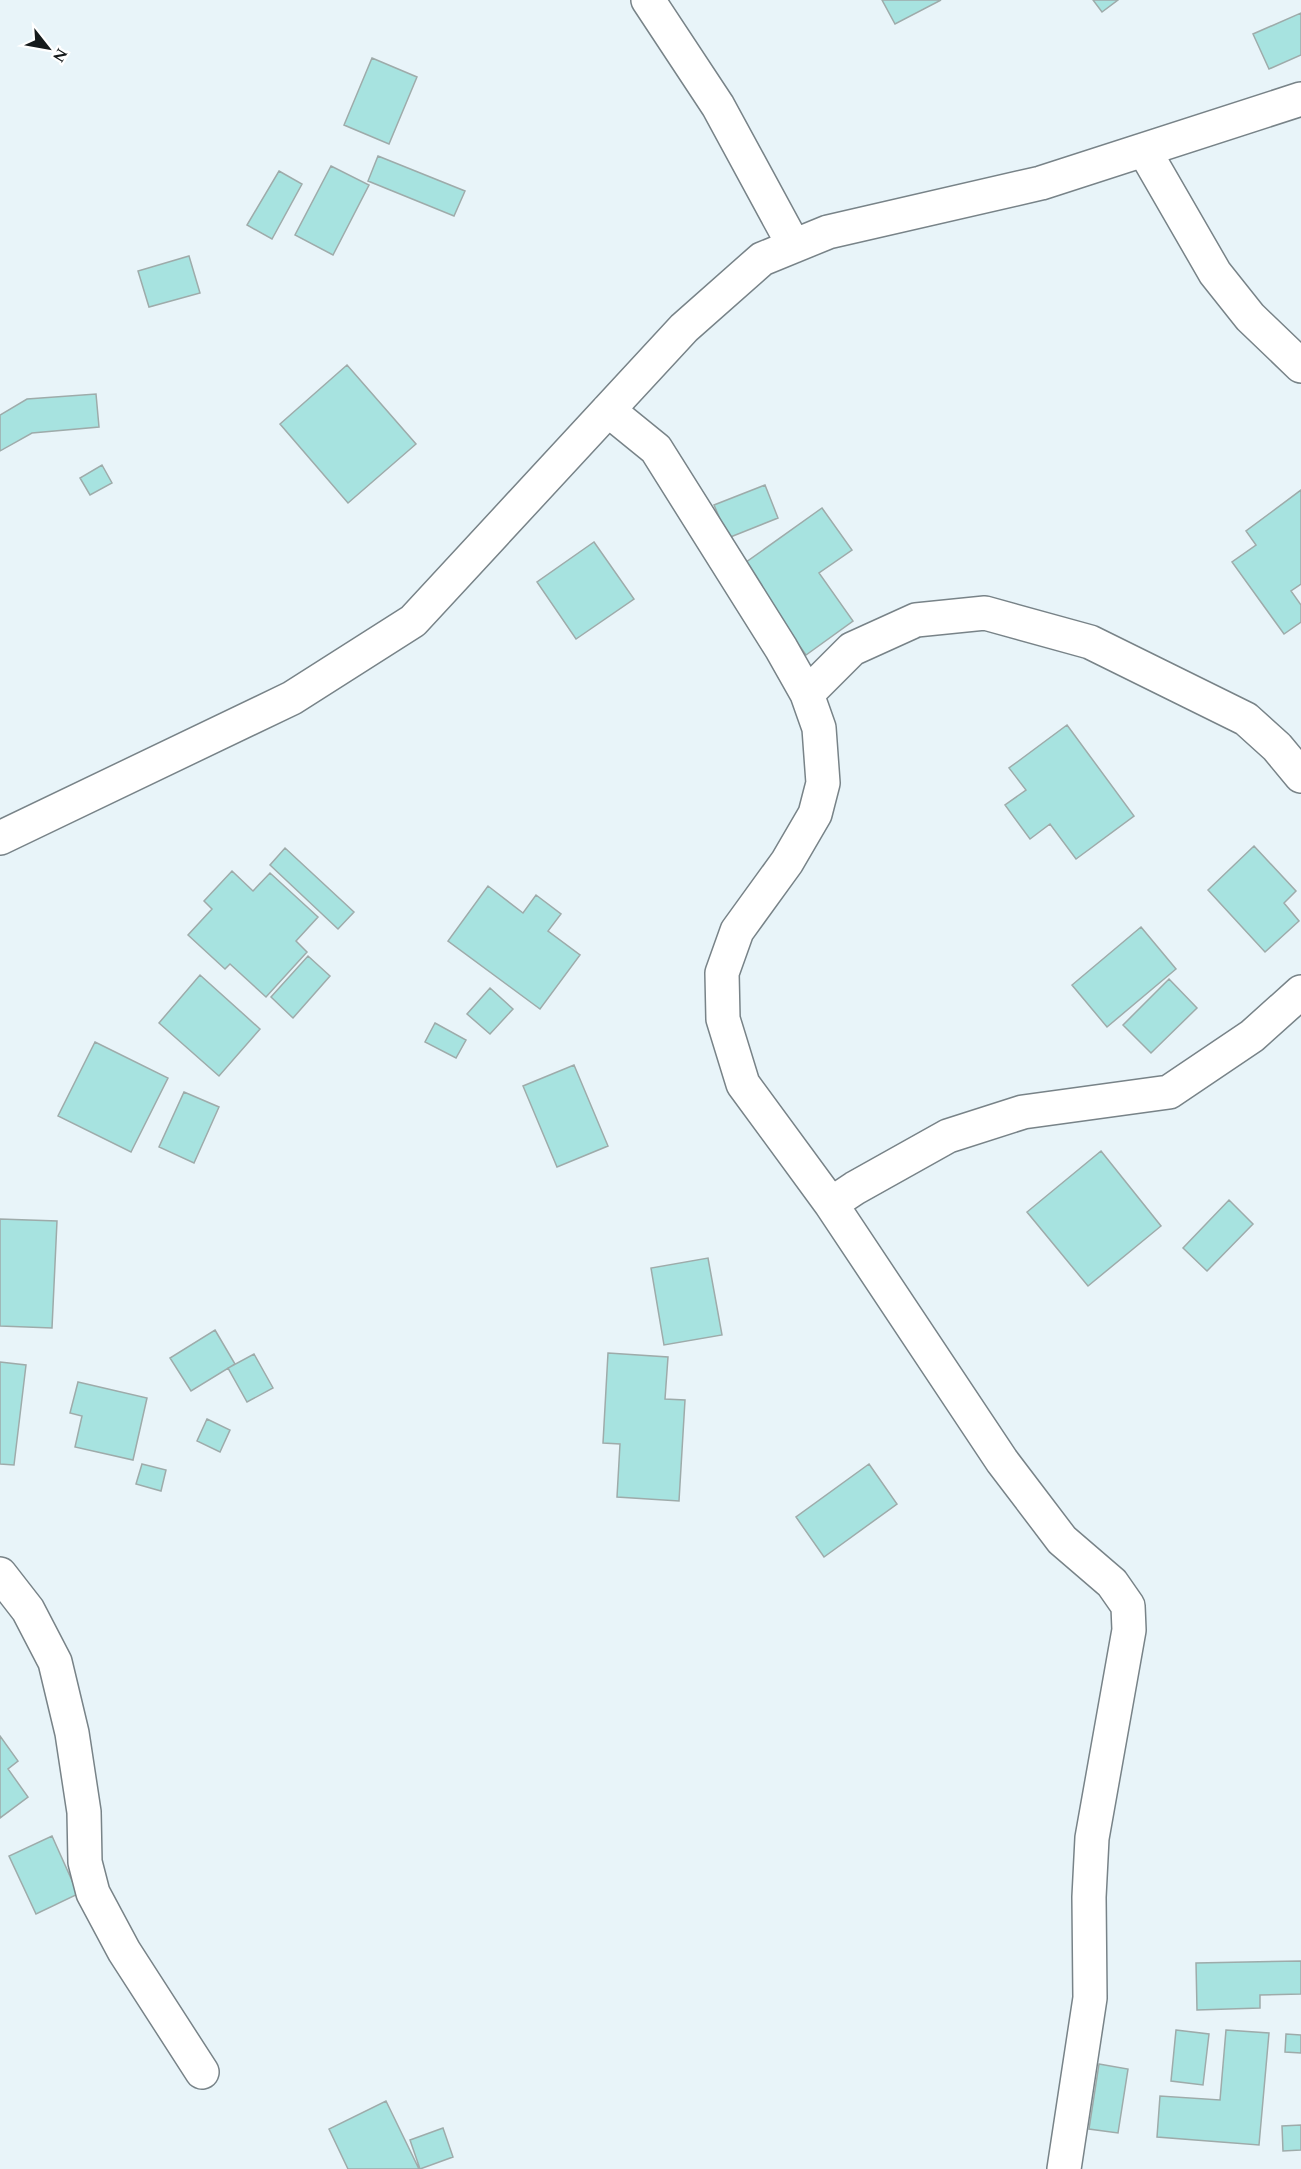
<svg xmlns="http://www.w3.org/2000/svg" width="1301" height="2169" font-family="Spectral,serif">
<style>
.building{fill:#a7e3e0;stroke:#9eabaa;stroke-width:1.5}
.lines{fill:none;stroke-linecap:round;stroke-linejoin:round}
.minor-casing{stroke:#788388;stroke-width:36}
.minor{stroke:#fff;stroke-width:33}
</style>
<rect width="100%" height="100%" fill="#e8f4f9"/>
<path class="building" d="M882,0H941L895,24Z
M1093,0H1118L1102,12Z
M1301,13V55L1269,69L1253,34Z
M372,58L417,77L389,144L344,125Z
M378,156L465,191L454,216L368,181Z
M331,166L369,185L333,255L295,235Z
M279,171L302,184L272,239L247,225Z
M189,256L200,293L149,307L138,271Z
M347,365L416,444L348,503L280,424Z
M96,394L99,427L32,433L0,451V415L27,399Z
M102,465L112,483L90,495L80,478Z
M765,485L778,518L728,538L714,505Z
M1301,490V584L1291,591L1301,605V622L1284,634L1232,562L1256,545L1246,531Z
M822,508L852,550L819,573L853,621L806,655L742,565Z
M594,542L634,599L576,639L537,582Z
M1067,725L1134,816L1076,859L1050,824L1030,839L1005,805L1026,790L1009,768Z
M1254,846L1296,891L1284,903L1299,921L1265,952L1208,890Z
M285,848L354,912L338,929L270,865Z
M232,871L253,891L270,873L318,917L296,941L307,952L266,997L230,964L225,969L188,935L212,909L204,901Z
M488,886L523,913L536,895L561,914L548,931L580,955L540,1009L448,941Z
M1141,927L1176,969L1107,1027L1072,985Z
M308,956L330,976L293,1018L271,997Z
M200,975L260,1029L219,1076L159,1023Z
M1169,979L1197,1008L1151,1053L1123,1025Z
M490,988L513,1009L490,1034L467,1014Z
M435,1023L466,1040L456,1058L425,1042Z
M95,1042L168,1078L131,1152L58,1116Z
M574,1065L608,1146L557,1167L523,1086Z
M184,1092L219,1107L194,1163L159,1147Z
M1101,1151L1161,1226L1088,1286L1027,1212Z
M1229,1200L1253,1224L1207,1271L1183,1248Z
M0,1219L57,1221L52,1328L0,1326Z
M708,1258L722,1335L664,1345L651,1268Z
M215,1330L235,1364L191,1391L170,1358Z
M608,1353L668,1357L665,1399L685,1400L679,1501L617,1497L620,1444L603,1443Z
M254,1354L273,1388L247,1402L228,1368Z
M0,1362L26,1365L14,1465L0,1464Z
M78,1382L147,1398L133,1460L75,1447L82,1416L70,1413Z
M207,1419L230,1430L220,1452L197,1441Z
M142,1464L166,1470L161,1491L136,1484Z
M869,1464L897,1504L824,1557L796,1517Z
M0,1736L18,1761L8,1769L28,1797L0,1818Z
M52,1836L78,1894L36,1914L9,1856Z
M1301,1961V1994L1260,1995V2008L1197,2010L1196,1963Z
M1176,2030L1209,2034L1203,2085L1171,2081Z
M1226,2030L1269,2033L1259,2145L1157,2137L1160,2096L1220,2100Z
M1286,2034L1301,2035V2053L1285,2052Z
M1099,2064L1128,2069L1118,2133L1089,2129Z
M386,2101L419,2169H348L329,2129Z
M1301,2125V2150L1283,2151L1282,2126Z
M443,2128L453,2157L420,2169L410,2140Z"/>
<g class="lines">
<defs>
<path id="minor" d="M648,0L718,106L794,246
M1144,150L1215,273L1250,317L1301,366
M608,410L656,449L781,648L807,694L819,728L823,783L815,814L787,862L737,931L722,973L723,1019L743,1084L831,1204L1002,1461L1062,1540L1112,1583L1128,1606L1129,1630L1092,1838L1089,1897L1090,1998L1064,2169
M807,694L852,649L916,620L985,613L1090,642L1246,719L1277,747L1301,776
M0,838L292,698L413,621L684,328L762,259L828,232L1041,183L1301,99
M831,1204L855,1188L948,1136L1023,1112L1169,1092L1252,1036L1301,992
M0,1574L28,1610L55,1662L72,1733L84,1812L85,1862L93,1893L124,1951L202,2072"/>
</defs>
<use href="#minor" class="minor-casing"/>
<use href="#minor" class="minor"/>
</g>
<g transform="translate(48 48) rotate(121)" stroke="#ffffff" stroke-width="4.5" paint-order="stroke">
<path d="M0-4.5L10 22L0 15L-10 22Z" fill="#151a1b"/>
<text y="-9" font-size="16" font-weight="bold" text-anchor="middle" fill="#151a1b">N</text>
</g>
</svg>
